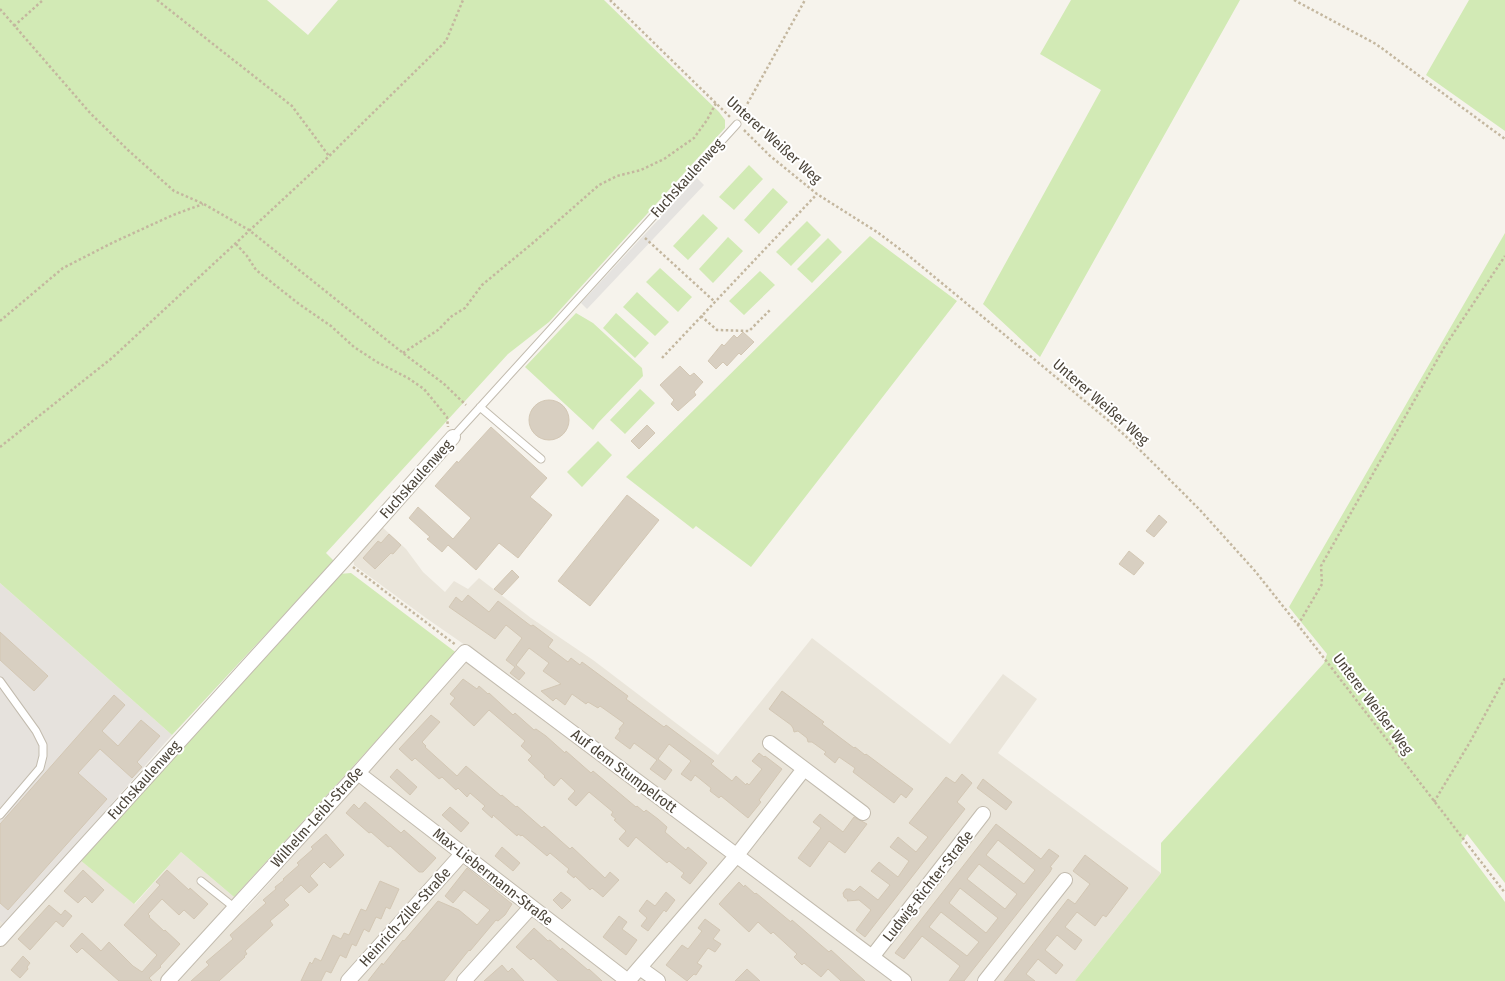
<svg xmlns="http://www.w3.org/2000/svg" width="1505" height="981" font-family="'Fira Sans Condensed',sans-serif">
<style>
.residential{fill:#eae5da}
.industrial{fill:#e6e2dd}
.green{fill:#d2eab5}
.parking{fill:#e5e3e0}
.building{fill:#d8cfc1;stroke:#d3c7b4;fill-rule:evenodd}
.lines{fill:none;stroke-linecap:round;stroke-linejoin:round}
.lane-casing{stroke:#c2bbae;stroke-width:9}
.street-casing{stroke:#c2bbae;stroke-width:16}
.path{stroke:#c4b79f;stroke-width:2.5;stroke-dasharray:2.5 2.5;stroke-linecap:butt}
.lane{stroke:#fff;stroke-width:7}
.street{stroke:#fff;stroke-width:14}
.labels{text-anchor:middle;stroke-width:4;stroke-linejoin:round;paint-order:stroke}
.street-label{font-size:15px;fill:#4b4439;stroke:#fff}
</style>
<rect width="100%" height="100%" fill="#f6f3ec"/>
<path class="residential" d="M380,525L406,549L423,572L445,592L454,581L468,589L479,578L531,618L593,660L718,755L812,638L950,744L1003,674L1037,699L998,753L1161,873L1075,981H0V921L5,925L80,860L135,904L181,852L234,897L245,910L475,652L426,618L354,565L353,555Z"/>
<path class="industrial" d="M0,583L172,735L5,925L0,921Z"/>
<path class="green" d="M0,0H267L308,35L338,0H604L719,112L725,120V128L549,322L508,354L326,553L334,561L172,735L0,583Z
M1071,0H1240L1040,357L983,304L1101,90L1040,54Z
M1469,0H1505V131L1426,75Z
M749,165L763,179L734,210L719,197Z
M773,188L788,202L759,234L744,220Z
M703,214L718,228L688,260L673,246Z
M807,221L821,235L791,266L776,252Z
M1505,233V883L1467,834L1461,843L1505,902V981H1075L1161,873V843L1324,663L1327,654L1289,607Z
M870,236L957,301L751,567L696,526L693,529L626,477Z
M728,237L743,251L713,283L699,269Z
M828,238L842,252L812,283L797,269Z
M660,268L692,297L678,312L646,282Z
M760,271L775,285L744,315L729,301Z
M637,292L669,322L655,336L623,307Z
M576,313L593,323L642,368L643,376L598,423L593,430L525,367Z
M616,313L649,343L635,358L603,328Z
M640,389L655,403L625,434L610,420Z
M598,441L612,455L582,487L567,472Z
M351,573L458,654L449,661L234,897L181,852L134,904L80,860L339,574Z"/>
<path class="parking" d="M697,178L704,185L587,309L581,303Z"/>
<path class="building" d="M743,332L754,342L741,355L739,353L727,366L723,362L716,369L708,361L722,344L724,346L734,335L737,338Z
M680,366L690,376L694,373L703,382L694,392L696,395L678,411L671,404L674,400L660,385Z
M529 420a20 20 0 1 1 40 0a20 20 0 1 1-40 0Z
M647,425L655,433L639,449L631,441Z
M491,427L547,478L530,497L552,515L518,558L499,543L476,570L448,545L442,552L427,539L430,537L409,518L418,507L453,539L471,518L435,486L457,461L458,463Z
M627,495L659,520L590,606L558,581Z
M1159,515L1167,522L1154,537L1146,531Z
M389,534L401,545L393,554L391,553L375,569L363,558L378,541L381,543Z
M1129,551L1144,563L1134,575L1119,564Z
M512,570L519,577L502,595L494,589Z
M468,595L489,612L498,601L531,626L533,625L553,640L548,647L568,662L571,658L580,665L582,662L628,696L626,699L664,727L666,725L714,761L711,764L732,781L736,776L746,785L747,783L749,785L762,769L752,761L759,753L764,757L765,756L782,769L759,800L761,802L748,818L721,796L719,798L710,791L711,788L695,775L691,781L681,774L691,761L669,744L658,759L672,770L665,780L650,769L657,760L634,743L630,749L615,738L620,731L619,729L624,723L600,706L598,708L588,702L586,704L572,694L565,705L556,698L553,701L541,691L561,684L543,671L549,663L529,648L516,665L525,673L519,680L510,673L515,667L506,660L522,638L506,625L495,639L449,607L456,597L462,602Z
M0,632L48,676L34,691L0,660Z
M463,679L477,689L479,686L488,694L489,693L513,715L515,713L534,730L536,729L546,736L565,753L566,751L591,773L593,771L636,807L637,806L644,812L646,810L658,819L667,827L665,832L686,850L688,847L707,863L690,884L681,877L684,873L669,861L667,863L636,837L628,847L619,839L626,831L614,820L616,819L611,815L613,812L589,792L576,806L568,799L575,791L561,778L554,786L544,777L545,776L528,760L532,756L521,746L525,741L489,710L474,726L450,704L455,698L450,694Z
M782,691L824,722L822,724L854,748L855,747L865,755L866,754L913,789L906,798L901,794L894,803L853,772L855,768L839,757L835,763L824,754L826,752L812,742H808L807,738L798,731L794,732L793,728L791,725L769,709Z
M114,695L125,705L102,731L118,746L141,720L160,736L137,762L142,767L132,778L100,749L78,773L107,799L8,910L0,903V824Z
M431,715L440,722L422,742L426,746L425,747L457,776L466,766L501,796L502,795L516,807L517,806L542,828L544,826L570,849L572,847L605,878L610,872L619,880L603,897L592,888L590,890L575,876L574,878L567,872L569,869L550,853L547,856L522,835L521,836L518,834L517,836L493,815L492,818L482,809L485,806L470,793L467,797L458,788L456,790L442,777L439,779L415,758L412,761L399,749Z
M397,769L417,787L410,795L390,777Z
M962,774L972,783L957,802L965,809L865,937L856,930L871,910L859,900L847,901L848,900L844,897L843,893L846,889H850L854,892L860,886L878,900L890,885L871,871L879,862L898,877L909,861L890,847L898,837L916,852L928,837L909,823L946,777L955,783Z
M983,779L1012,802L1006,810L977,788Z
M365,802L401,833L404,830L436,858L423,872H419L390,846L388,847L371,832L369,833L346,813L354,804L359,809Z
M450,807L469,823L461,832L442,815Z
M820,814L843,832L854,817L867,824L845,853L829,841L810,867L798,858L821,828L813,822Z
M996,824L1041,859L1049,849L1059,856L1050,867L1052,868L1050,872L964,981H949L960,966L922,936L904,959L895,953ZM998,840L1035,870L1024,884L986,855ZM979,864L1017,894L1005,909L967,879ZM960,888L998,918L986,933L949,903ZM941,912L979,942L967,956L929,927Z
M326,834L344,855L330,868L324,862L310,876L318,885L309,893L301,885L284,900L289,905L270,921L273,925L245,951L247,954L244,956L245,957L219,981H191L209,965L206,962L233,939L230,935L266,903L263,900L276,889L275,887L284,880L283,879L299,865L297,863L313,849L311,847Z
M502,847L520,863L513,871L495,856Z
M1085,855L1128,888L1106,917L1103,915L1095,926L1077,912L1065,927L1082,940L1075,950L1057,935L1045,950L1063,965L1056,974L1038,959L1026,974L1035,981H1004L1068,899L1075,904L1090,884L1073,871Z
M467,868L512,904L505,915L498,921L496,920L470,951L469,950L444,981H368L382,963L383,965L403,940L404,941L438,901L459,910L477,925L490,910L464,890L453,903L445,896Z
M83,870L104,890L92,903L85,896L78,903L64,891Z
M167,870L189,890L190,888L208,904L194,919L184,910L179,915L162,899L148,914L150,916L149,917L164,931L165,930L180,944L160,966L161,967L149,978L152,981H119L82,948L77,953L70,946L82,933L101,951L109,942L133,966L142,972L157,955L124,925L160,885L156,882Z
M380,881L399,889L390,909L386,907L381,919L376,917L369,932L364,929L356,946L352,944L346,958L340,955L331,973L326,971L321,981H301L310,962L312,964L315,958L321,961L333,935L341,939L344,933L349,935L361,909L366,911Z
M739,882L744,887L745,885L755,894L756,893L791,922L792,920L829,952L831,950L865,981H841L828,969L821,977L804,963L802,965L794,957L797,954L773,932L771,934L758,922L749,932L719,904Z
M561,892L571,900L562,909L553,900Z
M666,892L675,900L666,912L664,910L648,931L641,926L647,918L639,911L647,900L655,906Z
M49,905L61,915L65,910L72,916L63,927L56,921L30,950L18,939Z
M619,916L627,922L622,929L637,940L626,955L603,937Z
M705,919L720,930L713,939L721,944L715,952L708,948L697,963L702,966L696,975L694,974L687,981L666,965L682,945L688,949L702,931L698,928Z
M534,928L548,941L550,940L561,950L562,948L588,970L589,969L602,981H558L533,958L531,960L516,947Z
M23,956L30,963L27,967L28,969L20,978L11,970Z
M502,965L508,972L512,968L524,981H484Z
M747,969L760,981H735Z"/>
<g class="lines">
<defs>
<path id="lane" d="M480,407L541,459
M453,437L737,124
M0,681L36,731L43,745V756L40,768L0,815
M201,881L235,908"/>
<path id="street" d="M770,743L863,813
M358,773L628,981
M0,939L344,560L453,437
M872,957L983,814
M640,968L658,981
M168,981L358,773L465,652L904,981
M348,981L462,854
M464,981L531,907
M628,981L737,855L804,769
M985,981L1065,880"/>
</defs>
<use href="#lane" class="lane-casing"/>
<use href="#street" class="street-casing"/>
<path class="path" d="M157,0L292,106L329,156
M610,0L731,118
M1294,0L1376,44L1505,139
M0,9L91,114L129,151L174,191L204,204L249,230L403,353L443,383L466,405
M14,26L43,0
M740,117L805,0
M744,130L769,155L817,194L877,232L909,256L1109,421L1131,441L1200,510L1255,571L1317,649L1505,893
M645,238L715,302
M236,244L247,256L256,270L299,304L331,326L354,347L377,362L408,378L424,389L447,417L448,427
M701,316L717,330L749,331L770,310
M0,321L63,268L114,242L173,215L203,204
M403,353L438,330L452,316L465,308L482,285L534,242L599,185L617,176L641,170L664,159L694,138L707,120L716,103
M662,358L817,194
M0,447L112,358L319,166L446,41L463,0
M353,567L456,645
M1298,625L1322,584L1321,566L1445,346L1505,256
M1434,802L1470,742L1505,678"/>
<use href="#lane" class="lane"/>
<use href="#street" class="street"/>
</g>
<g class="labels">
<g class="street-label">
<text transform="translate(774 140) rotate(42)" y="5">Unterer Weißer Weg</text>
<text transform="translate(687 178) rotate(-48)" y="5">Fuchskaulenweg</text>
<text transform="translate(1101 402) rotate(41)" y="5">Unterer Weißer Weg</text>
<text transform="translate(416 479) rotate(-48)" y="5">Fuchskaulenweg</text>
<text transform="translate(1373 704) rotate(53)" y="5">Unterer Weißer Weg</text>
<text transform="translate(624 771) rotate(37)" y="5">Auf dem Stumpelrott</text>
<text transform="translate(144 780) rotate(-48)" y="5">Fuchskaulenweg</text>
<text transform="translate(317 817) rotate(-48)" y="5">Wilhelm-Leibl-Straße</text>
<text transform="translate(493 877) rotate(38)" y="5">Max-Liebermann-Straße</text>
<text transform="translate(928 886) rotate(-52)" y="5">Ludwig-Richter-Straße</text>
<text transform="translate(405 917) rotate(-48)" y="5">Heinrich-Zille-Straße</text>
</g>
</g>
</svg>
